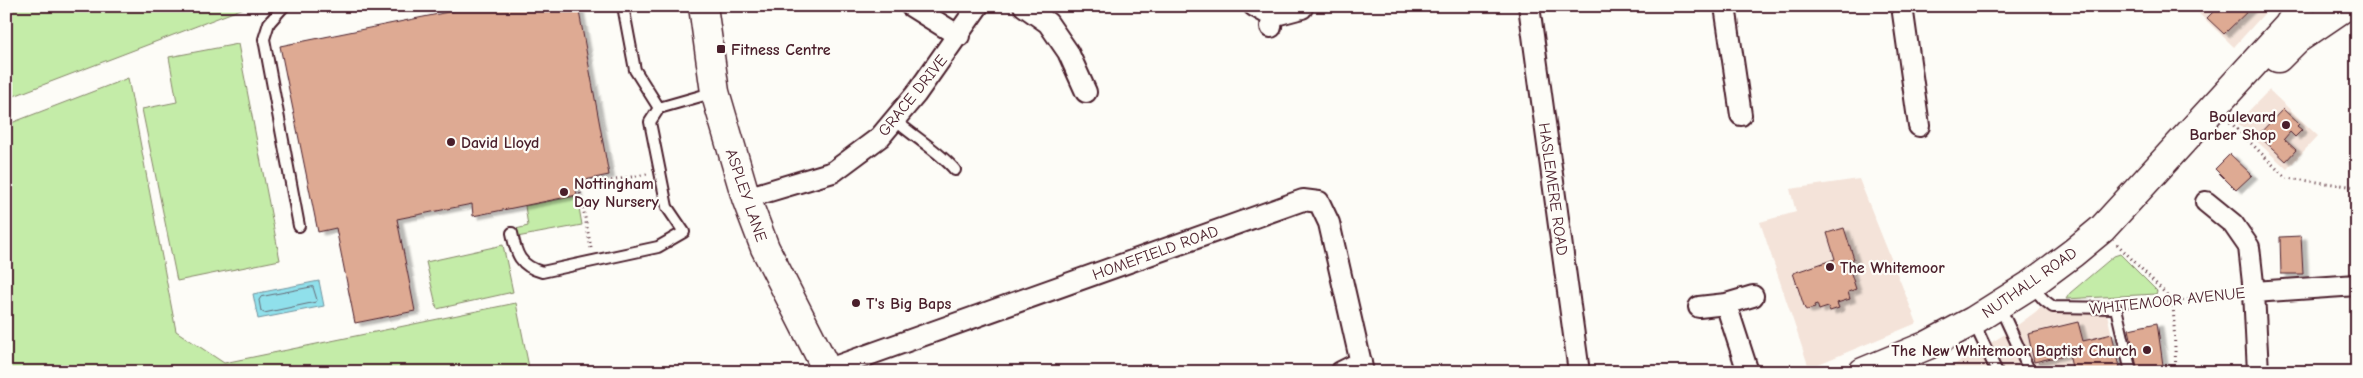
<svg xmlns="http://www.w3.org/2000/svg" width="2363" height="378" font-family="'Comic Neue',sans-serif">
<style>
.built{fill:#f4e3d9}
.green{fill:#c4eca8;stroke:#87866a}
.water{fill:#90e0eb;stroke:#74939e}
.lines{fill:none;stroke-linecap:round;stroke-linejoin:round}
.shore{stroke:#666c78;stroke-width:1}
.building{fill:#deaa93;stroke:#4a1f2b;filter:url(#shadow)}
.service-casing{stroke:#4a1f2b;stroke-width:14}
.minor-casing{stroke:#4a1f2b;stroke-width:24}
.secondary-casing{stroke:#4a1f2b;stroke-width:31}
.primary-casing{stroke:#4a1f2b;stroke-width:31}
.path{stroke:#4a1f2b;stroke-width:3;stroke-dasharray:1 4;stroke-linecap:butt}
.service{stroke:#fdfcf7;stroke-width:10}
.minor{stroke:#fdfcf7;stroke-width:20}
.secondary{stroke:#fdfcf7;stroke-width:28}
.primary{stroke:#fdfcf7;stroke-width:28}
.poi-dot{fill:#4a1f2b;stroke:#fdfcf7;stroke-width:2}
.labels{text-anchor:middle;stroke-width:4.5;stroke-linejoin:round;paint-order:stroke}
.poi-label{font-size:16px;font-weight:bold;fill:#4a1f2b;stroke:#fdfcf7;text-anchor:start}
.street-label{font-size:16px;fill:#4a1f2b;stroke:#fdfcf7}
</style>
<defs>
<filter id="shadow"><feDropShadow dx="5.5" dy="3" stdDeviation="1" flood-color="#0004"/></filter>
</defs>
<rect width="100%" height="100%" fill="#fdfcf7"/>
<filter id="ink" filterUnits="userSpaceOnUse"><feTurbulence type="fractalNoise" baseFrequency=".02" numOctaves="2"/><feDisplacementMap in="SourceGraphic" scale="10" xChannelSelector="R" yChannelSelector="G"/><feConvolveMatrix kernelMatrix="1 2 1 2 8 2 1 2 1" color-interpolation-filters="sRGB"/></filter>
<g filter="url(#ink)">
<path class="built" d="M2191,6H2271L2234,47Z
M2269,90L2318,136L2287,169L2237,123Z
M1859,179L1917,323L1809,368L1760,222L1796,212L1790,189Z
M2042,307L2053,312L2107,314L2120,372H1942L2007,333Z"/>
<path class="green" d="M6,6H249L6,99Z
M238,44L280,260L177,281L142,109L177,102L169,57Z
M128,78L176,331L224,363L516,303L530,372H6V125Z
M577,196L582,225L517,237L516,229L528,226L525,206Z
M503,245L513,292L437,309L426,262Z
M2120,254L2157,291L2156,294L2066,299L2070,293L2114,256Z"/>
<path class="water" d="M319,281L324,306L258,319L253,294Z"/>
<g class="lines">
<path class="shore" d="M313,287L317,300L316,302L264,313L261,311L259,300L261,297Z"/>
</g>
<path class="building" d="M478,6H578L609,175L575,182L577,195L473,216L472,204L397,219L415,311L355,323L336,228L318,232L280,46Z
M2219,6L2225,7L2253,6L2224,34L2207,18Z
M2283,109L2299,124L2297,126L2302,130L2295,137L2290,132L2284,139L2296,150L2286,161L2258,135Z
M2230,154L2252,175L2236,190L2215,169Z
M1844,228L1854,259L1847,261L1856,289L1848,292L1850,299L1837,303L1839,308L1830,311L1828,307L1819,310L1817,304L1814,305L1815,308L1807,310L1805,309L1793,273L1835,259L1827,233Z
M2301,236L2303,274H2281L2280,237Z
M2078,322L2083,341L2112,334L2120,372H2073L2069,354L2034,362L2028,334Z
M2157,323L2164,372H2138L2129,329Z
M1491,367L1492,372H1466Z"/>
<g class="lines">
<defs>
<path id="service" d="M284,6L269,23L264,39L299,226
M623,6L635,70L659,108
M895,120C914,137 940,152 955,170
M512,233C516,254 520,266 542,272L658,247L684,232L667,207L650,122L659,108L715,92
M2031,285L2044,300L2053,307L2116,308L2131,372
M1999,305L2030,372
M1974,323L1997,372"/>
<path id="minor" d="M911,6L959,36
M1024,6L1048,23L1068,52L1086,92
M1254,6L1272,16
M1529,6L1579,372
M1725,6L1741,115
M1902,6L1919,126
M1271,27L1272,16L1302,8
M746,198L833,172L880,137L916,94L978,6
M2206,202L2233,224L2249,247L2254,292L2258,372
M2254,292L2357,285
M1699,307L1726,304
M826,370L1303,200L1319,202L1329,223L1363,372
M1341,372L1361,362
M1748,372L1726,304L1753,296"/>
<path id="secondary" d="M703,6L715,92L746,198L765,248L828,372"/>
<path id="primary" d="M2278,58L2296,40L2346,6
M1863,372L1928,345L1973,321L2030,285L2073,253L2102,229L2288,26L2300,6"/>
</defs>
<use href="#service" class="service-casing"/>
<use href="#minor" class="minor-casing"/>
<use href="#secondary" class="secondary-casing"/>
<use href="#primary" class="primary-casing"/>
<path class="path" d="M2230,122L2286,178L2357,187
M2117,244L2173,301L2176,372
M591,248L579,187L647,174
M2128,307L2236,294"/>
<use href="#service" class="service"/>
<use href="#minor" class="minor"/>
<use href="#secondary" class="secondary"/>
<use href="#primary" class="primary"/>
</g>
</g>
<g class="poi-dot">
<rect x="716" y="44" width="10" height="10" rx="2.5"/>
<circle cx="2286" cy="125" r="5"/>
<circle cx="451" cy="142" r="5"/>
<circle cx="564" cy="192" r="5"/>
<circle cx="1830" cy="267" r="5"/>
<circle cx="856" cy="303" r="5"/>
<circle cx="2147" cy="350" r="5"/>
</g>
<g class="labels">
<g class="poi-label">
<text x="731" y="55">Fitness Centre</text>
<text x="2276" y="122" text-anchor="end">Boulevard<tspan x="2276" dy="18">Barber Shop</tspan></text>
<text x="461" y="148">David Lloyd</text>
<text x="574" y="189">Nottingham<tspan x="574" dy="18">Day Nursery</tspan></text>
<text x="1840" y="273">The Whitemoor</text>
<text x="866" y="309">T's Big Baps</text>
<text x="2137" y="356" text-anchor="end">The New Whitemoor Baptist Church</text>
</g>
<g class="street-label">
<text transform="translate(912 95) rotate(-51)" y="6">GRACE DRIVE</text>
<text transform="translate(1554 189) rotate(82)" y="6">HASLEMERE ROAD</text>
<text transform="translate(747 195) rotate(71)" y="6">ASPLEY LANE</text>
<text transform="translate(1155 252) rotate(-20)" y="6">HOMEFIELD ROAD</text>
<text transform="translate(2029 282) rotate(-35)" y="6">NUTHALL ROAD</text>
<text transform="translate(2167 300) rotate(-6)" y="6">WHITEMOOR AVENUE</text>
</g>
</g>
<rect width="2363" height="378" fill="none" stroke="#fdfcf7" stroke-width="25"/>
<rect x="12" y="12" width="2338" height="353" fill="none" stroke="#4a1f2b" stroke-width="2" filter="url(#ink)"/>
</svg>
